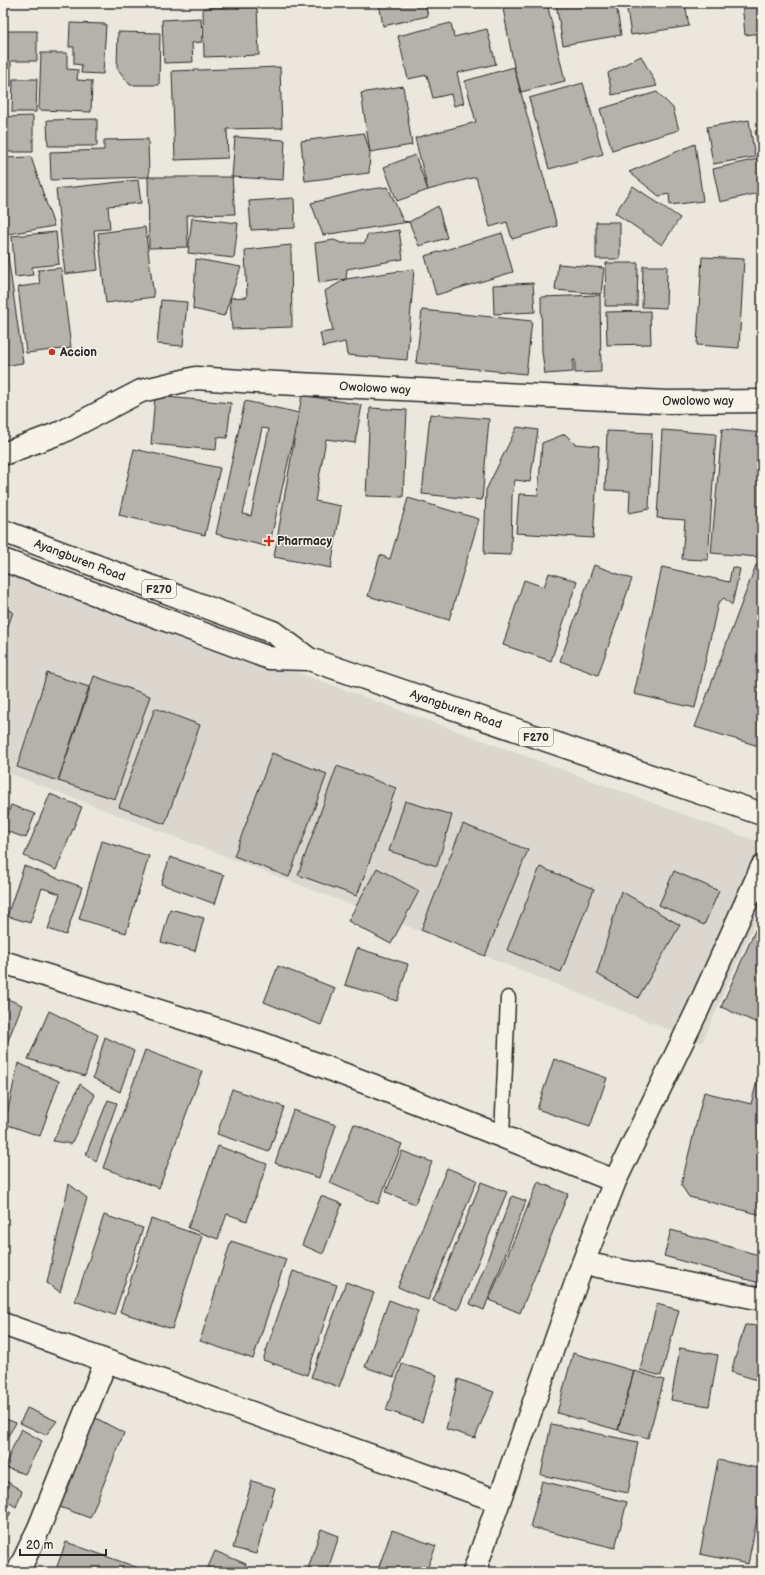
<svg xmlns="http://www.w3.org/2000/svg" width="765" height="1575" font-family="'Balsamiq Sans',sans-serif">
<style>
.built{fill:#dbd7ce}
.building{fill:#b5b2ab;stroke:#2b2b2b;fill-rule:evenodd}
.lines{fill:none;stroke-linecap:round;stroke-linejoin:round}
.service-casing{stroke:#2b2b2b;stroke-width:17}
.minor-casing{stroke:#2b2b2b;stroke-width:25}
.tertiary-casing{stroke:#2b2b2b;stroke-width:25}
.primary-casing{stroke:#2b2b2b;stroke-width:25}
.service{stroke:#f7f3e8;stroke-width:14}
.minor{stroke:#f7f3e8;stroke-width:22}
.tertiary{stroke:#f7f3e8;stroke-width:22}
.primary{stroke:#f7f3e8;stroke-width:22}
.poi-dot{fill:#c8321e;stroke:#f7f3e8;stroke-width:1.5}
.labels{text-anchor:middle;stroke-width:3;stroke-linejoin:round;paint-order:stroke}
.shield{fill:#f7f3e8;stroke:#686764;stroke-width:1}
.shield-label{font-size:11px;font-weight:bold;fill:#2b2b2b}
.poi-label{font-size:12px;font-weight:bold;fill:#2b2b2b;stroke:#f7f3e8;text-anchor:start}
.street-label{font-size:12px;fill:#2b2b2b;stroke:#f7f3e8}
</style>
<rect width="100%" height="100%" fill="#ebe7dd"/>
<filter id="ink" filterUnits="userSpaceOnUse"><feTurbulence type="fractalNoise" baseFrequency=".025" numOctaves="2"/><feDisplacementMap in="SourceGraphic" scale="8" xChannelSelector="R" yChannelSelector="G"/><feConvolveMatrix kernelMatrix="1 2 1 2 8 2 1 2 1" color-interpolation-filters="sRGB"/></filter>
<g filter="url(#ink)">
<path class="built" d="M3,564L762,843V906L702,1043L485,956L3,771Z"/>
<path class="building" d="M379,3H425L428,16L383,26Z
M502,3H547L565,81L521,92L514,67Z
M556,3H616L621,35L563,45Z
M626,3H685L689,26L631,35Z
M742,3H762V33L745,35Z
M257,7L259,55L204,57L203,8Z
M201,18L202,42L192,43L193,62L164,63L162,20Z
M70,23L106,24L103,74L81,73L82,65L74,64V47H69Z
M451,23L454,37L487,29L496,64L457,73L464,103L454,106L451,94L433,98L427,75L408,79L398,36Z
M3,31H37V61H11V86H3Z
M118,32L160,33L159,85H130L117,68Z
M41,53H67V69L78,70L77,80L92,81L91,112L39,110Z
M641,56L657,86L612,95L608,73Z
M280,67L282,128L227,129L228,158L175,160L172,71Z
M514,67L557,226L512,239L507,222L490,227L476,177L428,190L415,138L476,122L465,81Z
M13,79H37L36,112H12Z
M583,83L603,154L549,169L529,98Z
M403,86L412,145L370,152L361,93Z
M657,92L673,108L679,130L612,150L600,109Z
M33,116V152H3V117Z
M97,119V146H48L47,120Z
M749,120L755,157L713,164L707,127Z
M762,130V192L720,202L713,169L761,158L755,131Z
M364,133L370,152L369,173L305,181L301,141Z
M235,137L285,140L283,180L232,177Z
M148,139L149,177L51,180L50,152L104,150V140Z
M695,144L703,201L670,205L669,194L659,196L629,172Z
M415,155L428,190L397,201L384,167Z
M31,157L54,226L3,235V158Z
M148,177H232L235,214L187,215L188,247L149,248Z
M138,180L141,203L108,206L110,229L94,230L98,270L65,274L56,189Z
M633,186L680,218L662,245L615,213Z
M388,187L403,221L409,222L323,235L311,203L364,190Z
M294,198L295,228L251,230L249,201Z
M438,206L447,238L419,246L409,222Z
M192,218L238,223L234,258L188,253Z
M596,222H620V259H596Z
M145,227L154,297L106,303L98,233Z
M399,230L403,259L347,269L346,279L319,283L315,243L334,240L341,243H365L367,235Z
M56,232L59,264L32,267L33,275L15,277L12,236Z
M502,233L513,272L436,295L425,256Z
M291,245L292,327L232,329L230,298L247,297L245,250Z
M3,249H7L23,363L3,366Z
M702,257L744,259L739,348L697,345Z
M196,259L241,267L224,316L193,309Z
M606,263H638L637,306H605Z
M558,264L604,268L601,294L555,290Z
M643,266H667L666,308L642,307Z
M61,268L71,348L26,353L18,287L40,284L38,270Z
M414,269L407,360L347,355L345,342L323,347L320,333L333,331L325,291L346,279Z
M533,283L535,312L494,314L493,285Z
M600,295L601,372L575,373V360H573V372L545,374L542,352L541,297Z
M161,300L187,302L183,346L157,344Z
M422,310L532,321L526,374L416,363Z
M650,311L651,344L607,345L606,312Z
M762,326V372H761L759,327Z
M302,395L362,405L355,443L326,439L315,501L341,506L331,568L274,557Z
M155,396L231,403L227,438L217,437L216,450L151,444Z
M245,401L299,413L269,547L216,534ZM262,428L269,429L251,516L243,514Z
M370,408L407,410L403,497L366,496Z
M430,414L489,419L482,500L422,494Z
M517,427L538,430L530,482L515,480L512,496L511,555L484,554L486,490Z
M722,429L762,433V503L757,557L711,553Z
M662,430L716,434L708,560L682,559L685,520L657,518Z
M607,431L652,433L649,509L629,513L630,491L605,490Z
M565,434L575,444L599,446L593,538L516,533L519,494L538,495L542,443Z
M134,449L220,468L205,535L119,515Z
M408,498L479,519L449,620L368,596L380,555L390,559Z
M594,565L632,579L598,675L560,661Z
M756,565L762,566V747L695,727Z
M662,567L729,582L732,567L740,569L732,605L724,598L718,603L695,708L634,694Z
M549,573L577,581L551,661L503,645L524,580L544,587Z
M3,608L13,612L3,640Z
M47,673L89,687L58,781L17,767Z
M94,676L150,696L115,799L58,781Z
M155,708L200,725L165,824L119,807Z
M272,753L327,774L289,877L234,856Z
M337,766L396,788L357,896L298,875Z
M50,794L82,807L56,870L24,856Z
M405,801L452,815L437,866L389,851Z
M11,805L35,814L26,838L3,830Z
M463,824L528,850L485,956L421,930Z
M102,841L149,856L126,933L79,919Z
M170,857L224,875L215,904L161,884Z
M24,866L82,887L66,935L48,929L60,894L42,888L30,923L7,916Z
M540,867L594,889L561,972L507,950Z
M377,868L419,891L391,944L348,921Z
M674,871L719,891L704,925L659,905Z
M621,891L680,925L638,998L597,974Z
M170,909L204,918L195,951L161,942Z
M762,915V1025L721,1007Z
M357,948L408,964L397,1001L345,985Z
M278,966L335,988L321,1025L264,1002Z
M3,997L22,1005L3,1053Z
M49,1011L98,1035L85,1076L28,1059Z
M105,1037L134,1051L120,1092L93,1078Z
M145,1050L202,1071L159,1188L103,1168Z
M554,1059L607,1078L590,1127L537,1109Z
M18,1063L59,1081L40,1136L5,1124Z
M760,1070L762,1071V1215L689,1197L681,1185L704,1092L751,1104Z
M80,1084L95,1095L71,1144L53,1141Z
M232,1089L284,1107L269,1152L217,1134Z
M108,1100L117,1103L96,1162L86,1154Z
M293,1110L336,1125L319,1178L275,1163Z
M354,1124L402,1144L378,1204L330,1183Z
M218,1146L267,1164L247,1221L227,1214L218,1239L188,1228Z
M402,1151L432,1162L415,1204L386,1192Z
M447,1168L477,1180L428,1300L398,1287Z
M481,1182L507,1192L458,1310L433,1301Z
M538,1182L568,1194L520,1313L489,1300Z
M69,1184L87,1198L60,1292L47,1283Z
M321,1196L342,1204L323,1254L302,1245Z
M512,1196L526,1201L484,1310L470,1304Z
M104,1215L143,1228L114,1315L75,1301Z
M151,1219L202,1236L172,1329L120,1312Z
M671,1230L762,1256V1273L759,1283L664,1256Z
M231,1241L286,1259L253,1359L200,1341Z
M293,1271L337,1285L307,1375L263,1360Z
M346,1282L374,1293L339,1387L311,1377Z
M389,1300L418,1311L394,1377L365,1367Z
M657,1304L679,1310L661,1376L640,1370Z
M745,1325L762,1326V1363L757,1380L731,1372Z
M680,1348L718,1355L709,1406L671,1400Z
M573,1353L634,1371L618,1430L557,1413Z
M402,1364L437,1375L422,1422L386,1410Z
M634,1371L664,1380L648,1438L618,1430Z
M458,1379L494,1392L475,1438L446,1429Z
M27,1408L57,1421L46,1435L20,1423Z
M92,1416L124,1433L90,1518L57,1506Z
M3,1418L16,1423L6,1439L3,1437Z
M551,1424L638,1442L628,1493L541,1475Z
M21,1429L42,1441L25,1474L4,1467Z
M718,1460L762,1469V1494L748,1564L700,1554Z
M3,1479L22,1491L16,1507L3,1499Z
M252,1481L275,1488L256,1554L233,1548Z
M542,1481L627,1502L615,1548L530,1527Z
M3,1508L11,1513L3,1523Z
M321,1529L339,1536L327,1572H307Z
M392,1530L436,1546L426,1572H377Z
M66,1542L150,1572H55Z
M215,1551L246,1564L243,1572H206Z"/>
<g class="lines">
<defs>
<path id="service" d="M502,1136L508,998"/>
<path id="minor" d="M3,962L261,1043L372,1085L615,1181
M583,1263L762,1299
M3,1324L498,1501
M18,1572L39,1528L106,1361
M474,1572L583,1263L615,1181L698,1009L762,867"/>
<path id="tertiary" d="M3,454L62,432L141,391L196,378L256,382L667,402L762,401"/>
<path id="primary" d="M3,531L273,632L309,659
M3,560L269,658L309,659L762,814"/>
</defs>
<use href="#service" class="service-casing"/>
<use href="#minor" class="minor-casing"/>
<use href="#tertiary" class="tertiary-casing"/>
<use href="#primary" class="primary-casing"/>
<use href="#service" class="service"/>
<use href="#minor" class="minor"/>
<use href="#tertiary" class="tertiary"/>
<use href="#primary" class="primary"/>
</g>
</g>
<g class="poi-dot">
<circle cx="52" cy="352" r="4"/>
<path d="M267 535h4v4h4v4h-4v4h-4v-4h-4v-4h4z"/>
</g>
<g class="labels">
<g class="shield">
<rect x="142" y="580" width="34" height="18" rx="3"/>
<rect x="519" y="728" width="34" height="18" rx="3"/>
</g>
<g class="shield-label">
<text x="159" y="593">F270</text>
<text x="536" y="741">F270</text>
</g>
<g class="poi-label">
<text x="60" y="356">Accion</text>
<text x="277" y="545">Pharmacy</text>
</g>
<g class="street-label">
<text transform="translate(375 388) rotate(3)" y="4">Owolowo way</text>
<text x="698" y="405">Owolowo way</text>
<text transform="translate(80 560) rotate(21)" y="4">Ayangburen Road</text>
<text transform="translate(456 709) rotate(19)" y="4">Ayangburen Road</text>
</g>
</g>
<rect width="765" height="1575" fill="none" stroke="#f7f3e8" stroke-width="16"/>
<rect x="8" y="8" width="749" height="1559" fill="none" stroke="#2b2b2b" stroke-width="1.5" filter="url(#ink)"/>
<path d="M20 1549v6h86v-6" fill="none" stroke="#2b2b2b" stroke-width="2"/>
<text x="26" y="1549" font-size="12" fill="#2b2b2b" stroke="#f7f3e8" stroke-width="3" paint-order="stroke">20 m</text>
</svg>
